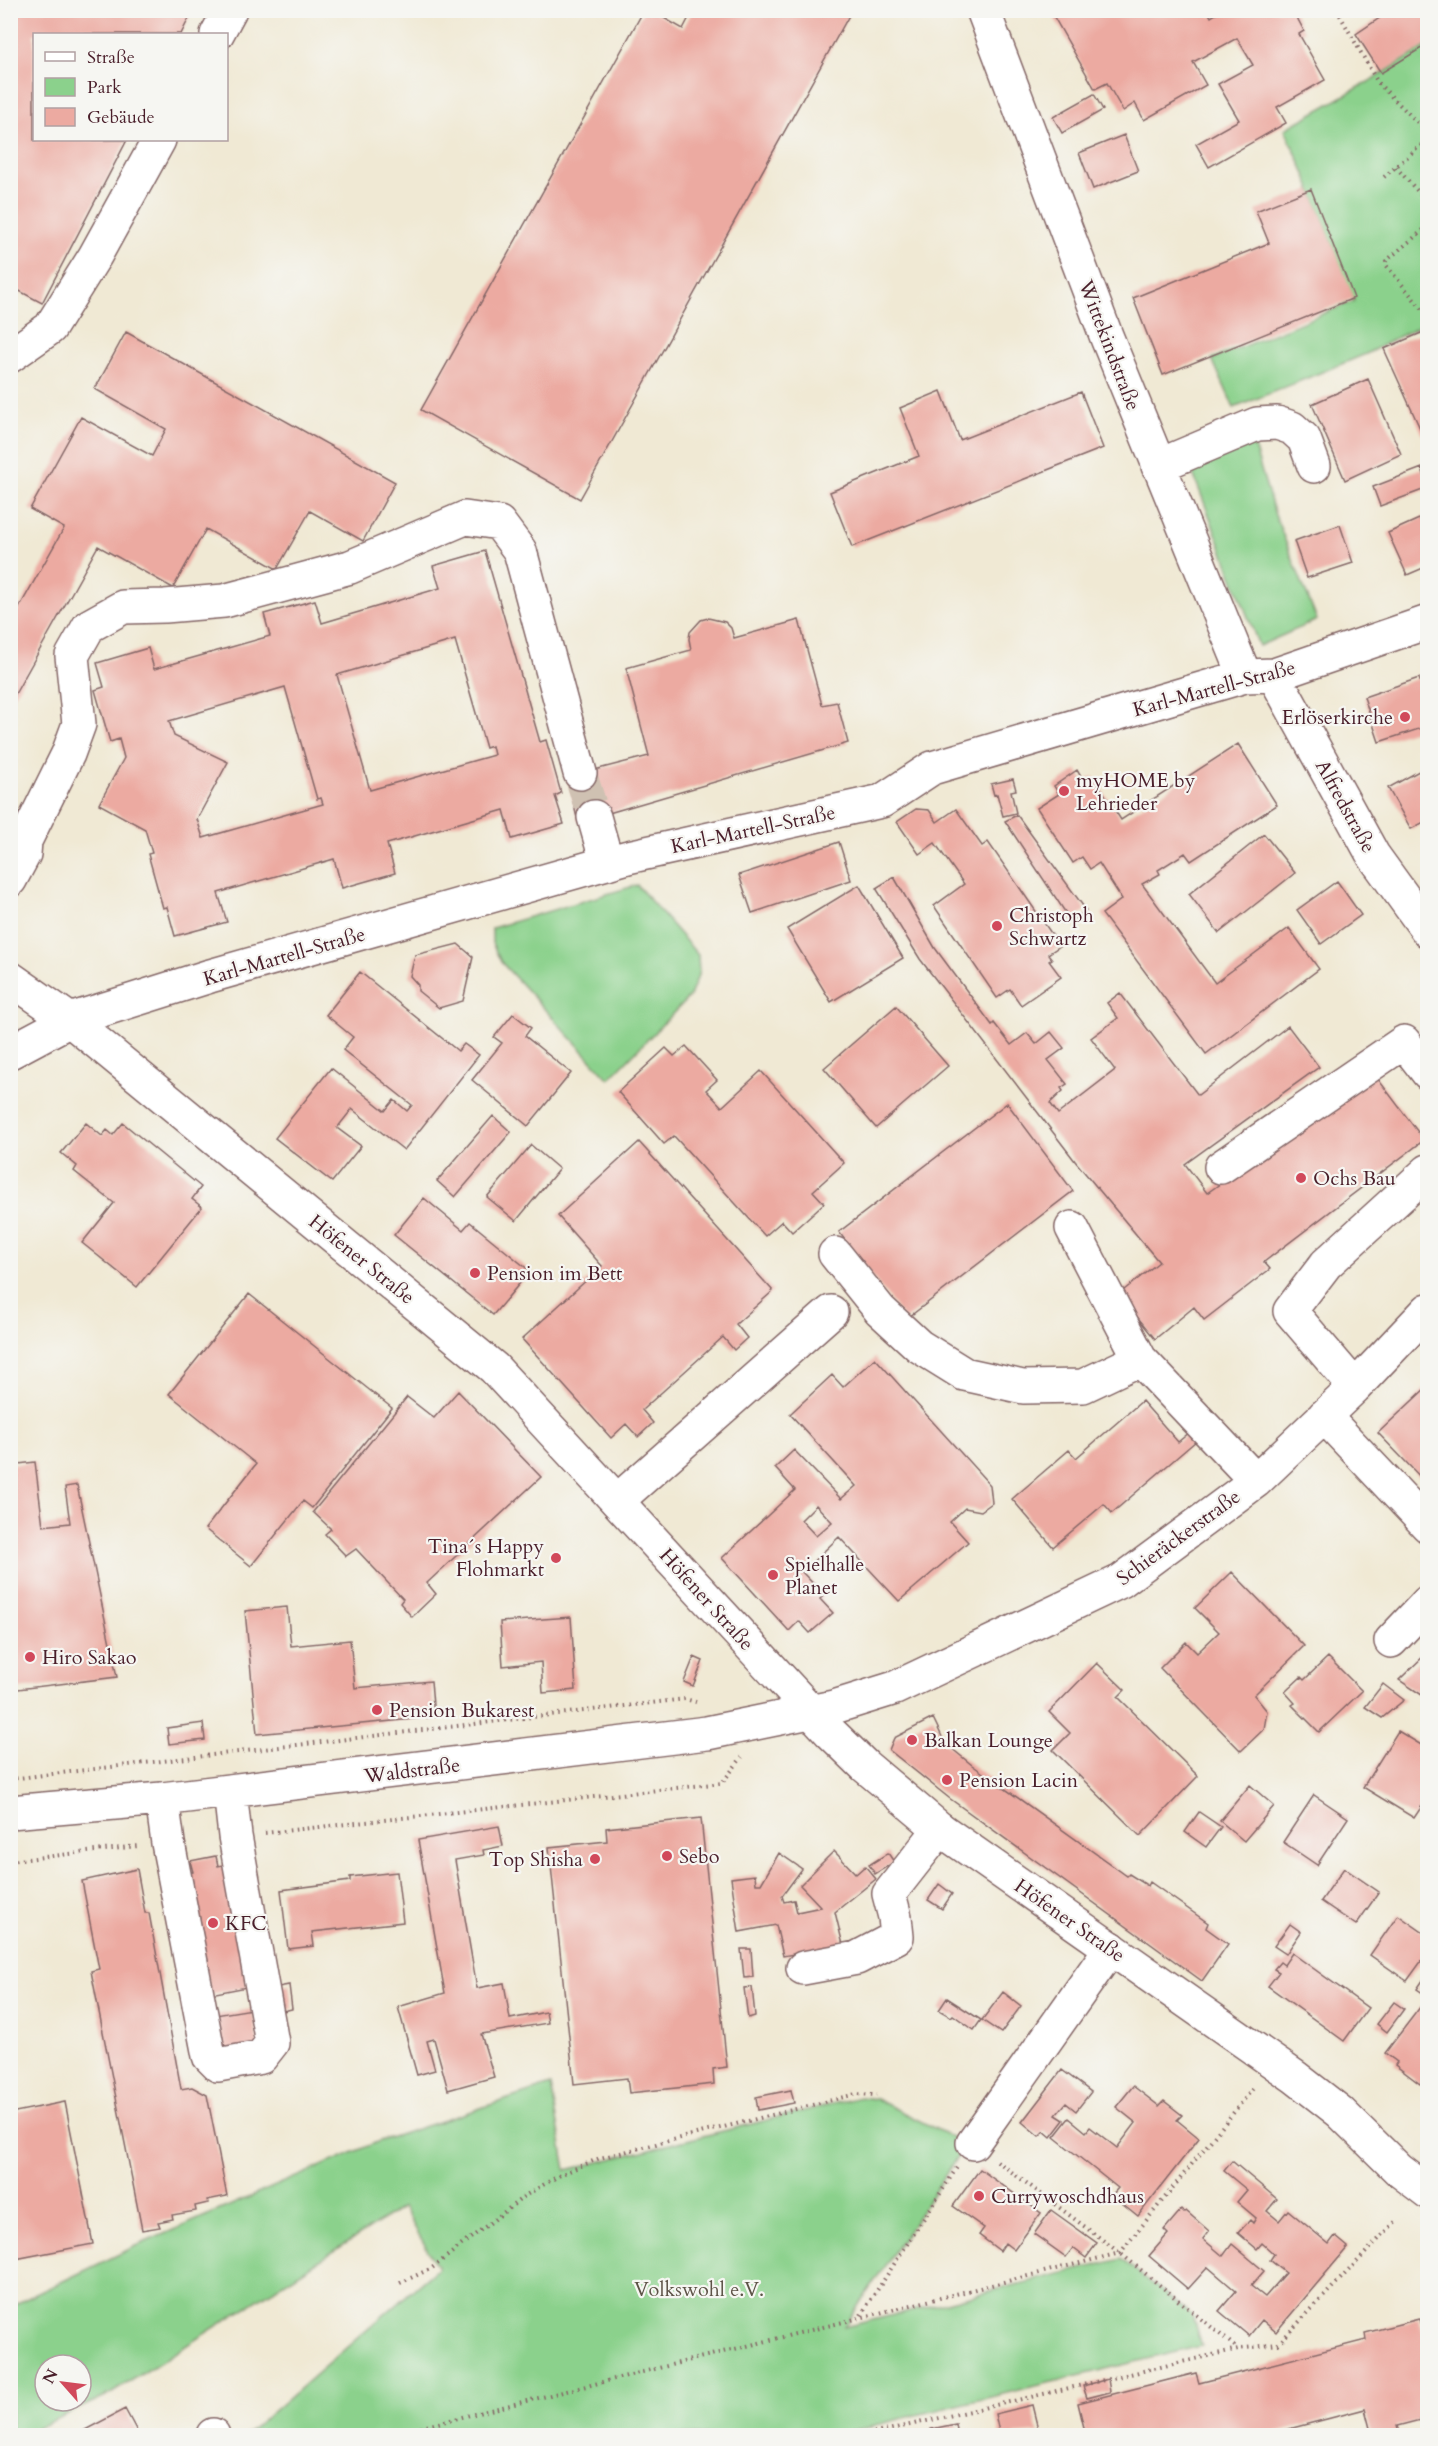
<svg xmlns="http://www.w3.org/2000/svg" width="1438" height="2446" font-family="Cardo,serif">
<style>
.green{fill:#8bd18c;stroke:#6a785c;stroke-width:1.5;fill-rule:evenodd}
.building{fill:#ecaaa1;fill-rule:evenodd}
.lines{fill:none;stroke-linecap:round;stroke-linejoin:round}
.minor-tunnel{stroke:#cfc1b2;stroke-width:33;stroke-dasharray:33 16;stroke-linecap:butt}
.minor-casing{stroke:#846666;stroke-width:36}
.major-casing{stroke:#846666;stroke-width:36}
.path{stroke:#846666;stroke-width:4;stroke-dasharray:1.5 4.5;stroke-linecap:butt}
.minor{stroke:#fff;stroke-width:33}
.major{stroke:#fff;stroke-width:33}
.poi-dot{fill:#d1495b;stroke:#f6f6f2;stroke-width:2}
.labels{text-anchor:middle;stroke-width:4.5;stroke-linejoin:round;paint-order:stroke}
.street-label{font-size:20px;fill:#4a1f2b;stroke:#f6f6f2}
.poi-label{font-size:20px;fill:#4a1f2b;stroke:#f6f6f2;text-anchor:start}
.park-label{font-size:20px;fill:#5e5448;stroke:#f6f6f2}
</style>
<rect width="100%" height="100%" fill="#f6f6f2"/>
<filter id="ink" filterUnits="userSpaceOnUse"><feTurbulence type="fractalNoise" baseFrequency=".0167" numOctaves="2"/><feDisplacementMap in="SourceGraphic" scale="12" xChannelSelector="R" yChannelSelector="G"/><feConvolveMatrix kernelMatrix="1 2 1 2 8 2 1 2 1" color-interpolation-filters="sRGB"/></filter>
<filter id="wash" filterUnits="userSpaceOnUse"><feTurbulence type="fractalNoise" baseFrequency=".008" numOctaves="4" result="noise"/><feDisplacementMap in="SourceGraphic" scale="24" xChannelSelector="R" yChannelSelector="G"/><feGaussianBlur stdDeviation="1.35" result="paint"/><feColorMatrix in="noise" values="0 0 0 0 0 0 0 0 0 0 0 0 0 0 0 0 0 1.4 0 .05"/><feComposite in="paint" operator="in"/></filter>
<g filter="url(#wash)">
<rect width="100%" height="100%" fill="#f0e9d4"/>
<path class="green" d="M1427,46V322L1366,354L1234,408L1212,359L1354,301L1306,176L1285,129L1377,77Z
M1252,440L1275,515L1317,620L1259,646L1189,463Z
M637,885L698,955L699,973L690,996L609,1079L501,962L492,943V928Z
M551,2085L566,2170L860,2097L876,2099L966,2144L844,2327L1121,2259L1192,2315L1201,2346L834,2435H246L438,2268L403,2207L112,2393L22,2435L11,2436V2306L134,2247L377,2142ZM45,2365H81V2401H45Z"/>
<g id="blocks">
<path class="building" d="M10,10H193L181,34H34V140H127L42,303L10,286Z
M644,10H650L683,29L693,10H852L580,499L421,410Z
M1050,10H1207L1211,17L1222,10H1293L1304,31L1299,34L1325,80L1277,107L1286,123L1209,167L1196,144L1239,120L1218,84L1253,65L1237,38L1193,62L1206,85L1144,120L1135,103L1123,111L1107,83L1095,89Z
M1381,10H1428V44L1381,73L1356,34L1384,15Z
M1094,94L1103,110L1062,133L1053,117Z
M1124,135L1138,171L1093,189L1079,153Z
M1311,189L1354,298L1163,375L1133,298L1269,243L1256,211Z
M1428,330V446L1384,349Z
M126,332L395,482L363,541L310,511L277,569L206,529L173,588L98,546L10,703V624L64,528L30,509L81,417L152,456L166,429L95,389Z
M1368,379L1401,454L1345,480L1312,404Z
M941,391L960,440L1081,392L1103,448L852,547L830,492L919,456L900,408Z
M1422,468L1428,488L1380,506L1373,487Z
M1428,515V566L1407,575L1388,533Z
M1340,525L1353,563L1307,578L1294,541Z
M485,551L540,742L546,740L561,793L555,796L564,824L512,839L504,810L387,844L395,873L342,888L334,859L218,893L227,922L175,936L167,907L163,908L148,854L152,853L145,829L99,804L124,758L119,739L110,742L95,690L104,687L97,663L148,648L154,669L270,636L264,614L315,600L322,623L440,588L433,566ZM455,640L486,748L492,746L494,755L370,790L337,675ZM285,687L317,799L321,798L323,804L203,838L197,819L228,762L174,736L169,721Z
M708,618L725,622L731,628L734,638L799,620L822,705L837,702L848,743L578,822L567,777L649,756L626,668L691,650L689,639L690,632L701,620Z
M1419,678L1428,705V726L1379,742L1364,697Z
M1238,744L1277,805L1191,861L1185,853L1158,870L1160,874L1142,884L1215,983L1289,928L1319,969L1206,1054L1102,914L1122,899L1099,863L1090,869L1082,857L1073,863L1037,808L1059,794L1054,786L1077,770L1084,782L1093,776L1121,820Z
M1428,766V820L1411,829L1388,788Z
M1013,779L1016,790L1011,791L1016,813L1003,816L997,794L994,795L991,784Z
M916,809L929,810L937,822L956,809L982,846L988,842L1060,946L1048,954L1052,959L1049,961L1061,977L1021,1005L1010,989L997,998L934,906L964,884L935,843L919,854L897,822Z
M1017,815L1086,910L1071,921L1005,821Z
M1264,834L1295,873L1219,933L1189,894Z
M839,842L851,880L752,913L739,875Z
M894,877L935,948L992,1025L994,1023L1011,1045L1027,1033L1036,1044L1051,1032L1064,1048L1048,1060L1067,1084L1061,1088L1063,1091L1050,1103L1058,1114L1115,1070L1091,1038L1118,1018L1107,1003L1120,993L1198,1095L1288,1026L1319,1067L1185,1164L1207,1193L1375,1075L1424,1140L1264,1262L1270,1269L1204,1320L1194,1307L1155,1339L1119,1294L1159,1262L1075,1161L920,959L876,888Z
M1337,881L1361,915L1321,944L1297,910Z
M859,885L903,958L831,1002L787,929Z
M458,944L473,957L463,1001L439,1008L418,991V985L410,976L415,955Z
M360,972L458,1051L464,1044L479,1055L404,1150L352,1109L337,1128L361,1146L332,1182L275,1138L331,1068L385,1111L394,1100L407,1111L412,1105L343,1050L353,1037L326,1015Z
M896,1006L948,1066L876,1128L824,1068Z
M513,1014L531,1028L525,1036L571,1073L528,1126L472,1080L502,1043L494,1037Z
M686,1046L717,1080L706,1090L722,1107L761,1071L844,1163L813,1191L824,1203L792,1232L782,1221L765,1236L674,1136L664,1144L618,1092L666,1048L674,1056Z
M1007,1103L1073,1191L905,1320L839,1232Z
M493,1116L511,1132L455,1197L437,1181Z
M86,1123L102,1136L107,1130L113,1135L123,1123L201,1187L192,1199L202,1207L137,1287L82,1243L114,1203L74,1171L77,1166L61,1153Z
M639,1142L773,1291L736,1324L747,1338L734,1350L723,1337L642,1410L653,1423L638,1437L626,1424L611,1438L522,1339L602,1266L558,1216Z
M531,1145L559,1169L516,1221L487,1197Z
M424,1198L463,1230L470,1222L530,1271L493,1315L394,1235Z
M249,1294L392,1408L312,1508L303,1501L251,1566L205,1529L256,1464L169,1394Z
M875,1358L990,1485L992,1503L981,1511L965,1508L950,1522L968,1542L899,1601L839,1537L802,1572L824,1595L820,1599L833,1613L810,1633L799,1621L789,1631L722,1558L795,1490L775,1468L794,1450L841,1499L856,1486L790,1414L832,1375L843,1387ZM816,1505L832,1522L816,1536L801,1520Z
M1428,1386V1485L1378,1433Z
M458,1391L541,1477L427,1583L436,1594L412,1617L400,1603L403,1599L356,1549L346,1556L325,1534L331,1529L313,1512L407,1397L434,1418Z
M1142,1401L1178,1442L1196,1427L1203,1435L1112,1513L1104,1504L1053,1547L1012,1499L1069,1450L1076,1458Z
M35,1462L43,1526L70,1523L65,1487L77,1485L117,1677L10,1690V1465Z
M1232,1572L1304,1646L1254,1695L1267,1711L1264,1729L1241,1751L1160,1668L1186,1642L1197,1653L1219,1632L1195,1608Z
M287,1607L291,1646L350,1640L355,1688L431,1681L434,1717L257,1734L245,1611Z
M571,1617L576,1690L543,1693L541,1662L503,1666L500,1622Z
M1428,1652V1699L1399,1680Z
M694,1657L703,1661L693,1686L684,1682Z
M1328,1657L1362,1691L1319,1732L1292,1705L1295,1703L1285,1692L1301,1677L1304,1680Z
M1097,1663L1125,1690L1118,1697L1198,1776L1140,1836L1053,1750L1070,1733L1049,1712Z
M1383,1684L1404,1700L1382,1718L1365,1707Z
M933,1718L945,1743L972,1765L1127,1876L1129,1874L1148,1886L1150,1882L1208,1923L1206,1928L1228,1944L1202,1981L949,1798L889,1750L894,1738Z
M203,1723L205,1740L169,1744L167,1728Z
M1398,1731L1428,1749V1797L1414,1818L1363,1787Z
M1250,1785L1274,1806L1244,1841L1220,1821Z
M1314,1795L1348,1818L1317,1865L1283,1842Z
M1199,1812L1221,1827L1206,1847L1185,1832Z
M701,1818L727,2067L713,2069L714,2084L629,2093L627,2078L574,2084L549,1847L607,1841L606,1828Z
M499,1826L503,1846L483,1850L484,1855L455,1860L477,1988L504,1983L510,2019L546,2012L548,2023L481,2034L494,2077L448,2090L434,2039L427,2041L435,2070L417,2075L398,2007L445,1993L418,1840Z
M834,1851L856,1874L865,1866L876,1879L835,1912L843,1945L783,1956L776,1925L739,1932L731,1878L755,1875L756,1884H761L779,1853L802,1869L782,1896L784,1902L794,1900L797,1912L821,1907L800,1885Z
M888,1853L894,1862L875,1874L869,1865Z
M216,1856L218,1866L229,1864L247,1987L211,1994L182,1875L193,1872L190,1861Z
M1344,1868L1379,1892L1356,1925L1321,1901Z
M137,1869L145,1913H149L181,2089L192,2087L207,2095L227,2196L207,2200L208,2203L195,2206L196,2211L172,2215L173,2219L158,2222L160,2227L142,2230L91,1971L99,1969L82,1881Z
M397,1872L403,1922L312,1932L314,1946L288,1949L281,1890L350,1881V1877Z
M939,1884L952,1894L942,1909L928,1900Z
M1398,1915L1428,1936V1952L1407,1981L1370,1955Z
M1290,1924L1301,1932L1286,1954L1274,1946Z
M741,1949H751L753,1977L744,1978Z
M1292,1953L1368,2008L1344,2041L1268,1986L1279,1972L1274,1969L1280,1962L1284,1965Z
M1428,1973V1993L1426,1995L1417,1989Z
M289,1985L292,2009L283,2011L278,1987Z
M752,1987L755,2016L748,2018L744,1988Z
M1003,1992L1021,2006L1001,2033L982,2020Z
M947,1998L981,2020L974,2030L953,2015L951,2017L939,2010Z
M1394,2002L1404,2009L1387,2032L1377,2024Z
M1421,2006L1428,2010V2073L1420,2084L1395,2065L1397,2062L1385,2053Z
M252,2009L259,2049L222,2056L215,2015Z
M1062,2070L1091,2092L1076,2111L1066,2103L1056,2115L1064,2120L1051,2137L1044,2131L1039,2136L1022,2122Z
M1133,2086L1159,2106L1164,2101L1182,2115L1177,2120L1199,2138L1138,2216L1112,2195L1118,2188L1054,2137L1069,2118L1086,2132L1090,2127L1117,2148L1136,2123L1116,2107Z
M791,2090L794,2103L758,2110L756,2097Z
M65,2102L93,2244L10,2260V2113Z
M1232,2161L1277,2199L1267,2211L1279,2221L1288,2210L1329,2244L1335,2236L1348,2247L1276,2332L1262,2320L1249,2336L1219,2311L1236,2291L1208,2267L1188,2289L1149,2256L1168,2234L1164,2230L1181,2210L1184,2213L1186,2211L1209,2231L1203,2239L1223,2256L1232,2244L1264,2271L1251,2286L1265,2297L1286,2273L1270,2260L1274,2254L1262,2243L1257,2249L1238,2233L1250,2220L1253,2223L1256,2218L1237,2202L1247,2190L1224,2171Z
M980,2169L1041,2213L1014,2250L1005,2243L1000,2251L979,2235L984,2228L953,2206Z
M1051,2210L1097,2243L1086,2258L1073,2248L1066,2257L1034,2234Z
M1419,2319L1428,2348V2418L1397,2426L1400,2436H1372L1365,2409L1262,2436H1086L1078,2403L1196,2373L1199,2383L1366,2340L1365,2333Z
M1108,2379L1110,2392L1087,2398L1083,2386Z
M1032,2405L1039,2433L1000,2436L995,2414Z
M125,2409L139,2435L86,2436L83,2431Z
M956,2424L958,2436H932L931,2429Z"/>
</g>
</g>
<g filter="url(#ink)">
<use href="#blocks" fill-opacity="0" stroke="#846666" stroke-width="1.5"/>
<g class="lines">
<path class="minor-tunnel" d="M580,773L594,817"/>
<defs>
<path id="minor" d="M983,10L1107,338L1245,676
M217,34L230,10
M10,356L50,328L95,256L159,140
M1158,466L1257,424L1277,423L1292,428L1304,439L1314,466
M1274,675L1373,855L1428,931
M594,817L607,863
M10,880L24,854L25,841L68,754L79,724L72,656L89,626L123,607L165,606L224,601L350,567L465,518L499,523L520,551L580,773
M10,1052L70,1020L210,976L628,857L882,801L932,768L1245,676L1274,675L1428,622
M1221,1167L1404,1042L1428,1073
M1072,1228L1140,1359
M835,1254L880,1310L919,1346L964,1374L1023,1387L1083,1386L1140,1359L1256,1481
M1355,1387L1290,1311L1326,1264L1428,1171
M1324,1416L1428,1526
M617,1501L831,1312
M1391,1641L1428,1602
M162,1799L168,1843L209,2056L218,2065L261,2057L272,2043L235,1836L230,1791
M10,1812L162,1799L707,1733L834,1707L895,1688L1121,1581L1256,1481L1355,1387L1428,1310
M803,1968L857,1958L897,1937L895,1917L889,1894L940,1829
M973,2143L1111,1948
M213,2436V2435"/>
<path id="major" d="M10,978L70,1020L494,1368L830,1732L865,1766L940,1829L1295,2077L1340,2112L1399,2170L1428,2192"/>
</defs>
<use href="#minor" class="minor-casing"/>
<use href="#major" class="major-casing"/>
<path class="path" d="M1337,10L1378,83L1428,133
M1396,167L1428,203
M1384,177L1428,139
M1422,309L1386,265V261L1428,226
M10,1779L685,1699L696,1702
M265,1833L722,1783L742,1757
M10,1861L138,1846
M997,2161L1120,2253L1237,2348
M400,2283L432,2268L526,2195L562,2174L600,2158L856,2094L877,2095
M861,2315L958,2166
M386,2436L1120,2253L1255,2086
M862,2436L1238,2349L1278,2344L1398,2219"/>
<use href="#minor" class="minor"/>
<use href="#major" class="major"/>
</g>
</g>
<g class="poi-dot">
<circle cx="1405" cy="717" r="6"/>
<circle cx="1064" cy="791" r="6"/>
<circle cx="997" cy="926" r="6"/>
<circle cx="1301" cy="1178" r="6"/>
<circle cx="475" cy="1273" r="6"/>
<circle cx="556" cy="1558" r="6"/>
<circle cx="773" cy="1575" r="6"/>
<circle cx="30" cy="1657" r="6"/>
<circle cx="377" cy="1710" r="6"/>
<circle cx="912" cy="1740" r="6"/>
<circle cx="947" cy="1780" r="6"/>
<circle cx="667" cy="1856" r="6"/>
<circle cx="595" cy="1859" r="6"/>
<circle cx="213" cy="1923" r="6"/>
<circle cx="979" cy="2196" r="6"/>
</g>
<g class="labels">
<g class="street-label">
<text transform="translate(1110 345) rotate(69)" y="7">Wittekindstraße</text>
<text transform="translate(1214 688) rotate(-15)" y="7">Karl-Martell-Straße</text>
<text transform="translate(1346 806) rotate(61)" y="7">Alfredstraße</text>
<text transform="translate(753 829) rotate(-12)" y="7">Karl-Martell-Straße</text>
<text transform="translate(284 956) rotate(-16)" y="7">Karl-Martell-Straße</text>
<text transform="translate(362 1259) rotate(39)" y="7">Höfener Straße</text>
<text transform="translate(1178 1537) rotate(-36)" y="7">Schieräckerstraße</text>
<text transform="translate(707 1599) rotate(48)" y="7">Höfener Straße</text>
<text transform="translate(412 1770) rotate(-7)" y="7">Waldstraße</text>
<text transform="translate(1070 1920) rotate(35)" y="7">Höfener Straße</text>
</g>
<g class="poi-label">
<text x="1393" y="724" text-anchor="end">Erlöserkirche</text>
<text x="1076" y="787">myHOME by<tspan x="1076" dy="23">Lehrieder</tspan></text>
<text x="1009" y="922">Christoph<tspan x="1009" dy="23">Schwartz</tspan></text>
<text x="1313" y="1185">Ochs Bau</text>
<text x="487" y="1280">Pension im Bett</text>
<text x="544" y="1553" text-anchor="end">Tina´s Happy<tspan x="544" dy="23">Flohmarkt</tspan></text>
<text x="785" y="1571">Spielhalle<tspan x="785" dy="23">Planet</tspan></text>
<text x="42" y="1664">Hiro Sakao</text>
<text x="389" y="1717">Pension Bukarest</text>
<text x="924" y="1747">Balkan Lounge</text>
<text x="959" y="1787">Pension Lacin</text>
<text x="679" y="1863">Sebo</text>
<text x="583" y="1866" text-anchor="end">Top Shisha</text>
<text x="225" y="1930">KFC</text>
<text x="991" y="2203">Currywoschdhaus</text>
</g>
<g class="park-label">
<text x="699" y="2296">Volkswohl e.V.</text>
</g>
</g>
<rect width="1438" height="2446" fill="none" stroke="#f6f6f2" stroke-width="36"/>
<rect x="33" y="33" width="195" height="108" fill="#f6f6f2" stroke="#b1a0a2" stroke-width="1.5"/>
<rect x="45" y="52" width="30" height="9" fill="#ffffff" stroke="#b1a0a2" stroke-width="1.5"/>
<text x="87" y="63" font-size="18" fill="#4a1f2b">Straße</text>
<rect x="45" y="78" width="30" height="18" fill="#8bd18c" stroke="#b1a0a2" stroke-width="1.5"/>
<text x="87" y="93" font-size="18" fill="#4a1f2b">Park</text>
<rect x="45" y="108" width="30" height="18" fill="#ecaaa1" stroke="#b1a0a2" stroke-width="1.5"/>
<text x="87" y="123" font-size="18" fill="#4a1f2b">Gebäude</text>
<g transform="translate(63 2383) rotate(298)"><circle r="28" fill="#f6f6f2" stroke="#b1a0a2" stroke-width="1.5"/>
<path d="M0-4.5L10 22L0 15L-10 22Z" fill="#d1495b"/>
<text y="-9" font-size="16" font-weight="bold" text-anchor="middle" fill="#4a1f2b">N</text>
</g>
</svg>
